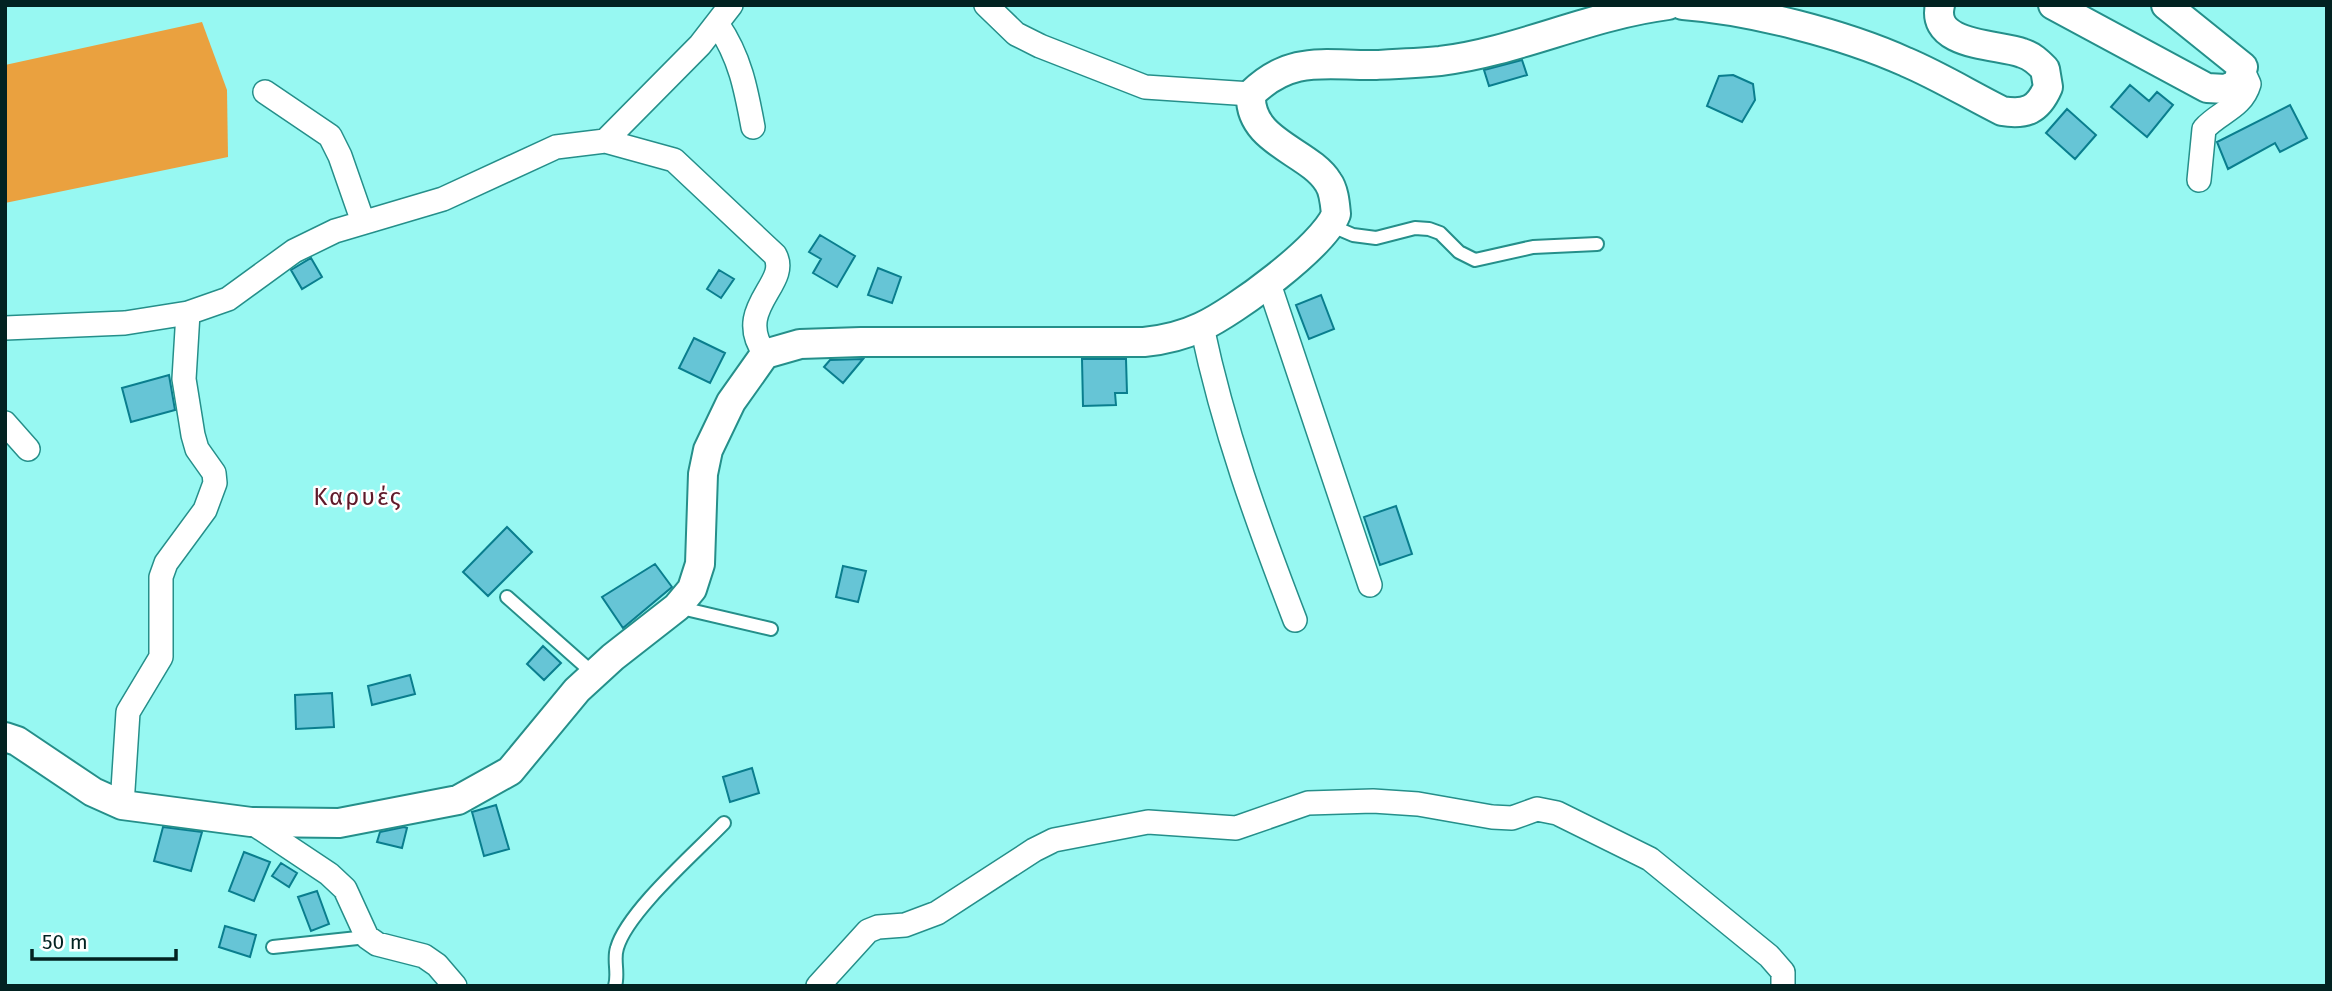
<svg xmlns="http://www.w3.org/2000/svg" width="2332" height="991" font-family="'Fira Sans',sans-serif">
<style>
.green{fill:#eaa13f}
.building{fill:#66c5d6;stroke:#0a7e8e;stroke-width:2}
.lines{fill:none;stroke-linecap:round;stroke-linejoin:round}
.service-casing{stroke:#258f8a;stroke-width:16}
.minor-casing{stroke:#258f8a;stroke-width:26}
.tertiary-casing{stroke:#258f8a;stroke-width:32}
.service{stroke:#fff;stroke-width:12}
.minor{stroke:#fff;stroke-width:23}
.tertiary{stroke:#fff;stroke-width:28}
.labels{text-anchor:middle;stroke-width:5;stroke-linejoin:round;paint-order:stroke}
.quarter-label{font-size:24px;letter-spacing:2px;fill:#5f1a2a;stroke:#fff}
</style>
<rect width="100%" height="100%" fill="#97f8f2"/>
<path class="green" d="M202,22L227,90L228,157L5,203V65Z"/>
<path class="building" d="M1522,60L1527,75L1489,86L1484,70Z
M1733,75L1753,84L1755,100L1742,122L1707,106L1719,76Z
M2130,85L2149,101L2157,92L2173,105L2147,137L2111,107Z
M2290,105L2307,138L2280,152L2275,143L2228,169L2217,142Z
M2067,109L2096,135L2075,159L2046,133Z
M820,235L855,256L837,287L813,273L821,259L809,252Z
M311,258L322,277L302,289L291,270Z
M878,268L901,277L892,303L868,295Z
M719,270L734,279L721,298L707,289Z
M1321,295L1334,329L1309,339L1296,305Z
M694,338L725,353L710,383L679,368Z
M863,359L843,383L824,367L830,360Z
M1082,359H1126L1127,393H1115L1116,405L1083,406Z
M169,375L175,410L131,422L122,388Z
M1396,506L1412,554L1380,565L1364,517Z
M507,527L532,552L488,596L463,572Z
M655,564L672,587L623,628L602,597Z
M843,566L866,571L858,602L836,597Z
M543,646L561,663L544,680L527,664Z
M410,675L415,694L372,705L368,686Z
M332,693L334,727L296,729L295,695Z
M752,768L759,793L730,802L723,777Z
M496,805L509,849L484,856L472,812Z
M163,827L202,832L191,871L154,861Z
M404,827L407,828L402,848L377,842L380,832Z
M244,852L270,862L254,901L229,891Z
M281,863L297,873L289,887L272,876Z
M317,891L329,924L311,931L298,897Z
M225,926L256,935L250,957L219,947Z"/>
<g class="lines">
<defs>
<path id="service" d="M1332,226L1353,235L1376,238L1415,228L1429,229L1440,233L1459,252L1475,260L1533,247L1597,244
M507,597L594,674
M677,607L771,629
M273,947L367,937
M615,986C619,973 613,960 617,948C627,912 696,852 724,823"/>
<path id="minor" d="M986,5L1016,34L1040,46L1145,87L1251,94
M718,25C740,57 746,89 753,127
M265,92L330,136L340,156L363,222
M605,141L700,45L731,5
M2199,180L2204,129C2219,112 2242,108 2249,84L2244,73
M1268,281L1370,585
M1202,327C1224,431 1257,521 1295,620
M5,328L125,323L188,313L228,299L294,251L335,231L443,199L556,147L605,141L674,160L775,255C791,284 732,308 765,354
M5,423L28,449
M122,805L128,712L161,657V577L166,563L205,510L215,483L214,473L197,449L193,435L184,379L188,313
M251,822L329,874L345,889L367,937L377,944L424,956L437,965L455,986
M818,986L868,931L878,927L905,925L937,913L1034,850L1054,840L1148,822L1236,828L1308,803L1373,801L1418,804L1492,817L1512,818L1537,809L1557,813L1650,859L1769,956L1783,972V986"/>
<path id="tertiary" d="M1683,5C1750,10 1844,34 1906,62C1939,76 1970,95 2002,111C2026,115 2038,110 2048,87L2045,69C2038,62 2032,56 2022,53C1999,44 1930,47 1940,5
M2053,5L2207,88L2226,89L2237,84L2243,67L2166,5
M5,737L17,741L93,792L122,805L145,808L251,822L339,823L458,800L510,771L577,690L613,657L677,607L692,589L700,564L703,474L708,450L731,402L765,354L800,344L861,342H1144C1164,340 1182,336 1201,327C1234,312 1324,246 1336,214C1335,204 1334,190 1328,182C1309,151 1248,142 1251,94C1292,54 1326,66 1376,65C1397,64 1419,63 1440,61C1516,52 1590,15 1668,5"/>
</defs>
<use href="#service" class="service-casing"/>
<use href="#minor" class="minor-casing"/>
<use href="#tertiary" class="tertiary-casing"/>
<use href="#service" class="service"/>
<use href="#minor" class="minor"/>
<use href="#tertiary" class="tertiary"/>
</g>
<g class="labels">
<g class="quarter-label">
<text x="358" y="505">Καρυές</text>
</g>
</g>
<rect width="2332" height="991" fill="none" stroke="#022221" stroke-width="14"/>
<path d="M32 949v10h144v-10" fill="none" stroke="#022221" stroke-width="3.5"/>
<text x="42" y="949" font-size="21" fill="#022221" stroke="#ffffff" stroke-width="5" paint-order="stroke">50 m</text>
</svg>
